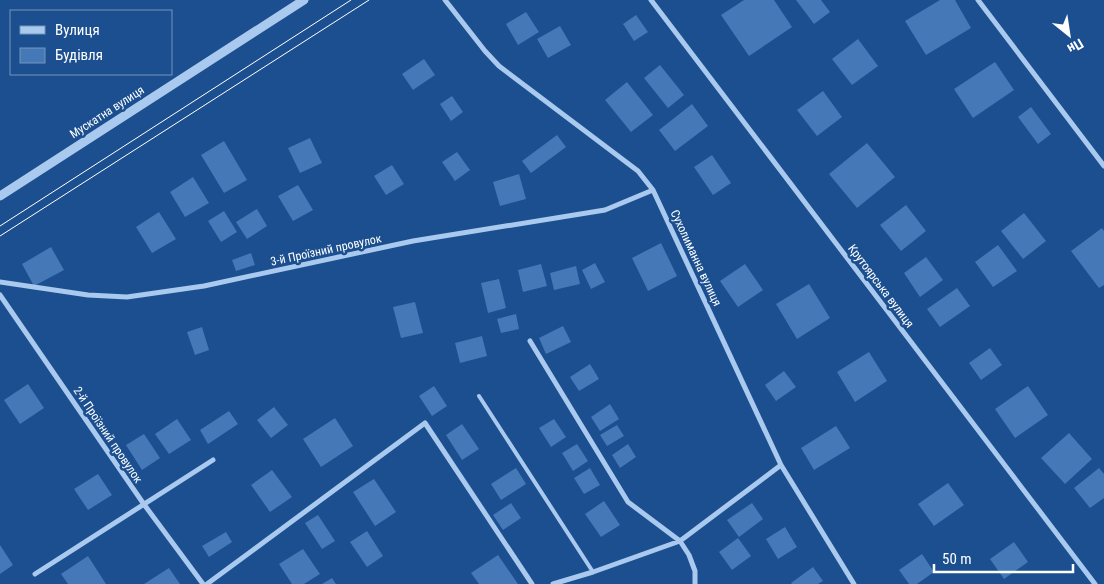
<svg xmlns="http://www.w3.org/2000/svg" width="1104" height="584" font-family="'Roboto Condensed',sans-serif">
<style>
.building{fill:#4478b7}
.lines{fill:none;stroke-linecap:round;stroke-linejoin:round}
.service{stroke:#a9c9ee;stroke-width:4}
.minor{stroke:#a9c9ee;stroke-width:5}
.tertiary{stroke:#a9c9ee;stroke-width:9}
.tram{stroke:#fff;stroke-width:1}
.labels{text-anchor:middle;stroke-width:5;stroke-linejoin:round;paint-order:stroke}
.street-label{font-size:12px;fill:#fff;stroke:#1b4f8f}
</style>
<rect width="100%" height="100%" fill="#1b4f8f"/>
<path class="building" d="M744,0H774L792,27L749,56L721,15Z
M796,0H821L830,12L814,24Z
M940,0H955L971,28L926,55L905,21Z
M526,12L539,32L518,45L506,24Z
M636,15L648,32L634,41L623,24Z
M560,26L571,45L548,58L537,39Z
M858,39L878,66L852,85L832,59Z
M424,59L435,75L413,90L402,74Z
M995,62L1014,90L973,118L954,89Z
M660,65L684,95L668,108L644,78Z
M627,82L653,115L631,132L605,100Z
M823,91L842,117L817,136L797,110Z
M452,96L463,112L451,121L440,104Z
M692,104L708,126L675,151L659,130Z
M1031,107L1051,134L1038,144L1018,117Z
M557,135L566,147L531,173L522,161Z
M310,138L322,163L300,173L288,148Z
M224,141L247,180L224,193L201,155Z
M867,143L895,177L857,208L829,174Z
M457,152L470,170L455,181L442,162Z
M712,155L731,183L713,195L694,167Z
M392,165L404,184L386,195L374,176Z
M519,174L526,199L500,206L493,182Z
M193,177L209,203L185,217L170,192Z
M298,185L313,210L293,221L278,196Z
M906,205L926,231L901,251L880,225Z
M257,209L267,226L247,239L236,222Z
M224,211L237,232L221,242L208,221Z
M159,212L176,239L152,253L136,227Z
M1024,213L1046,241L1023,259L1001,231Z
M1102,228L1104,231V285L1099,288L1071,251Z
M661,243L677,276L648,291L632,258Z
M998,245L1017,271L993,287L975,262Z
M51,247L64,270L34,286L22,264Z
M251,253L255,265L236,271L232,260Z
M926,257L943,280L920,297L904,273Z
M595,263L605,282L591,289L582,270Z
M541,264L547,286L523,292L518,270Z
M745,264L763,290L738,307L720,281Z
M576,266L580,284L554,290L550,273Z
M499,279L506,308L488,313L481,283Z
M809,284L830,318L797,339L776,304Z
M957,288L970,306L940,327L927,309Z
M415,302L423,333L401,338L393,307Z
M516,314L519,329L501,333L497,319Z
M563,326L571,342L546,354L539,338Z
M202,327L209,350L195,355L187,332Z
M482,336L487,356L460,363L455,343Z
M990,348L1002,365L981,380L969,363Z
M869,352L887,381L855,402L837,372Z
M590,364L599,379L579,391L570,377Z
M784,371L796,387L776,401L765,385Z
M28,384L44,408L20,424L4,400Z
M434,386L447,406L432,416L419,396Z
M1028,386L1048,415L1015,438L995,409Z
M610,404L619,419L600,431L591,417Z
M274,407L288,425L271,438L257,420Z
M229,411L238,424L208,444L200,430Z
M335,418L353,446L321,467L303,439Z
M177,419L191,440L169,454L155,434Z
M554,419L566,437L551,447L539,428Z
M462,424L479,449L462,460L446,435Z
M617,425L624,436L607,446L600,435Z
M836,426L850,448L814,470L801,448Z
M1069,433L1092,459L1065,484L1041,458Z
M144,434L160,458L142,470L126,445Z
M577,444L588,461L573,471L562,453Z
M628,444L636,457L620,468L612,455Z
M516,468L526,484L501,500L491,484Z
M590,468L600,485L584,494L574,478Z
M1099,468L1104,474V498L1090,508L1074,488Z
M272,470L292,497L270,512L251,485Z
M98,474L112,495L88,510L74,489Z
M374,479L396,512L375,526L353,492Z
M948,483L964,505L934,526L918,504Z
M604,501L620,525L601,537L585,514Z
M511,503L521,518L503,530L493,515Z
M752,503L763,519L739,537L727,520Z
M318,515L335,541L322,549L305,523Z
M785,527L797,547L778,559L766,539Z
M367,531L383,556L367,567L350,542Z
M226,532L232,542L209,557L202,546Z
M738,538L751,556L732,570L719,552Z
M1014,542L1028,562L1004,579L990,559Z
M0,545L13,565L0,574Z
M303,549L320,574L304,584H292L279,564Z
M922,554L934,572L917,584H909L899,570Z
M498,555L518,584H479L471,573Z
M88,556L106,584H68L61,574Z
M813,567L823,581L818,584H792L791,583Z
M169,568L180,584H144Z
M332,578L336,584H322Z"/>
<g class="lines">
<path class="service" d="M479,396L593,572"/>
<path class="minor" d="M445,0L485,51L499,66L638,171L653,190L781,465L854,584
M651,0L1095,584
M978,0L1104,166
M0,282L88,295L127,297L204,286L413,241L605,210L653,190
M0,295L143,503L203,584
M530,341L628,502L680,541L689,555L695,571V584
M35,574L213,460
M207,584L425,423L532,584
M553,584L593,572L680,541L781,465"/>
<path class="tertiary" d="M0,196L304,0"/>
<path class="tram" d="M0,226L351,0
M0,236L369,0"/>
</g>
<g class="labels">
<g class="street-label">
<text transform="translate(107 112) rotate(-33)" y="4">Мускатна вулиця</text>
<text transform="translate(326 250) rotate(-12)" y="4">3-й Проїзний провулок</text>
<text transform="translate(696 258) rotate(65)" y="4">Сухолиманна вулиця</text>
<text transform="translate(881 286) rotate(53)" y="4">Крутоярська вулиця</text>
<text transform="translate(108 435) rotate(56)" y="4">2-й Проїзний провулок</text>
</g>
</g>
<rect x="10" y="10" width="162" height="65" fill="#1b4f8f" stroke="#7695bc"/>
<rect x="20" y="26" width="25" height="8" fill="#a9c9ee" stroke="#7695bc"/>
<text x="55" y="35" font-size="15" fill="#ffffff">Вулиця</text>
<rect x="20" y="48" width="25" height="15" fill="#4478b7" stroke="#7695bc"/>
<text x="55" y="60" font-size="15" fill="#ffffff">Будівля</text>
<g transform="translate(1069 35) rotate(150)" stroke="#1b4f8f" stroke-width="4" paint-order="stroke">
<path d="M0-4L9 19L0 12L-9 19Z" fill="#ffffff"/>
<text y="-8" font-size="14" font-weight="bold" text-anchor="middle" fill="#ffffff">Пн</text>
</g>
<path d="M934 564v8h139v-8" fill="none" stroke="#ffffff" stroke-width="2.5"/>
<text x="942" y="564" font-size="15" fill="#ffffff" stroke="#1b4f8f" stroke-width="4" paint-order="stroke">50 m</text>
</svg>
